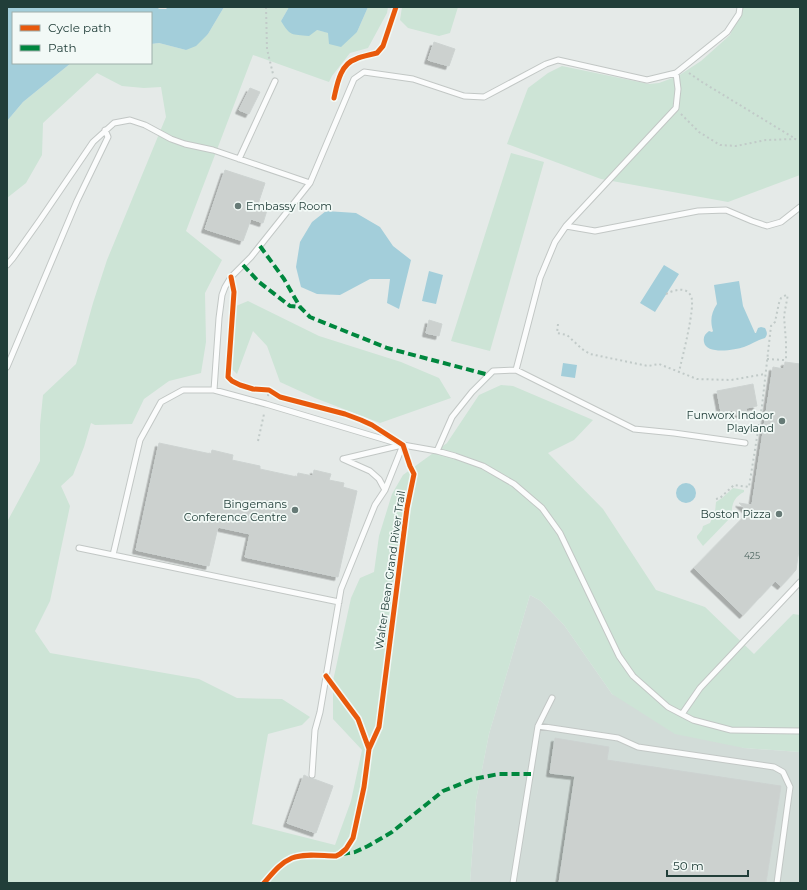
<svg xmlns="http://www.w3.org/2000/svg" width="807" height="890" font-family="Montserrat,sans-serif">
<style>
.built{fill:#d2dcd8}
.green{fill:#cde4d6}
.water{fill:#a3ceda}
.building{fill:#ccd1cf;stroke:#cdd3d1;filter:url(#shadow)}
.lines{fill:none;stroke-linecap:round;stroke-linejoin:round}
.service-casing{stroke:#c2c7c5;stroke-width:7}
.path{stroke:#c1cac8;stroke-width:2;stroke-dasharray:2 3;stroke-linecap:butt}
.service{stroke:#fbfcfc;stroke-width:5}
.quiet{stroke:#00873e;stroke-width:4;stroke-dasharray:8 4;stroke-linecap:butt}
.cycleway-casing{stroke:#f2f9f6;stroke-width:8}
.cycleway{stroke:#e8590c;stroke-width:5}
.poi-dot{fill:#667a76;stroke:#f2f9f6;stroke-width:1.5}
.labels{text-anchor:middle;stroke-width:3.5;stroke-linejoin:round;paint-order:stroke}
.number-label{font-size:9px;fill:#4c645f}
.poi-label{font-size:11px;fill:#213e39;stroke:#f2f9f6;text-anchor:end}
.street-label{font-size:11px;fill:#213e39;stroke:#f2f9f6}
</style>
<defs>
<filter id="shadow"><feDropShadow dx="-3.5" dy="3.5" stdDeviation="0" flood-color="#0004"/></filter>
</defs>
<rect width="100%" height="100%" fill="#e5eae8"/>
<path class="built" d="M530,595L541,601L564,625L612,694L744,748L800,752V883H470L476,800L489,734Z"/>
<path class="green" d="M224,7H289L281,21L329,33V44L357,32L368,7H388L387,13L368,48L350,53L332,76L329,82L253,55L186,231L222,260L205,293L206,342L201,373L169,381L144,399L132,424L95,425L91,423L84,447L73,475L61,486L70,506L50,601L35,631L50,653L199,679L237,698L282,699L310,717L302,725L268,734L252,824L335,845L351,801L362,750L333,719V681L351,598L360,578L374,572L379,536L392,494L403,475L447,443L479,395L501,385L513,386L593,420L574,440L548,453L603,509L656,590L705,607L754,654L793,614L800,615V752L744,748L675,734L612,694L564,625L541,601L530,595L489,734L476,800L470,883H7V522L40,461V425L43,395L76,364L93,303L107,260L166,117L161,87L144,88L122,86L97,73L43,123L42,155L26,183L7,198V121L23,102L71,63H151V44L159,43L186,50L208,34Z
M402,7H458L450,33L439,36L408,28L400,20Z
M743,7H800V175L728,202L601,179L507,144L528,88L548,73L562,66L649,84L659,83L678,76L701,61L730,35Z
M511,153L544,162L490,351L451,341Z
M248,301L319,336L401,362L439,378L451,398L380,423L315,398L280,382L267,346L253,331L237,374L231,368L236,306Z
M733,488L744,490V492C734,497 731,505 732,516L703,546L697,538V536L702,530L703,526L710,523L715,512L716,502L722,498Z"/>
<path class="water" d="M7,7H157L159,9H166L168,7H224L208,34L196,46L186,50L159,43L151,44V13H13V63H71L23,102L7,121Z
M289,7H368L357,32L341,47L329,44L328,33L317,30L309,36C291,34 291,37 281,21Z
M326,211L356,213L380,227L393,246L411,260L399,309L387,303L390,279H370L340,295L317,294L301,287L296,267L300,242L312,222Z
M664,265L679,274L655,312L640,303Z
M429,271L443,275L436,304L422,301Z
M739,281L743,306L755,333H756L758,328L761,327L765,328C767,332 768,334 765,338C758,340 752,344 744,347C735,350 706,355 704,342C703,337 705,334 709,331L712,332L713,331C710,321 711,313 717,304L714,285Z
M563,363L577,365L575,378L561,376Z
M676 493a10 10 0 1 1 20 0a10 10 0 1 1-20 0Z"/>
<path class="building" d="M434,42L455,49L449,66L428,60Z
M250,88L260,92L249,114L239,110Z
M225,170L265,183L258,204L268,207L263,223L251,219L243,241L205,229Z
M429,320L442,324L439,336L426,333Z
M785,362L800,364V543L796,570L781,586L775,581L743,615L694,568L749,512L739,503L752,505L773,367L784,369Z
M753,384L757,406L746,408L747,413L734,415L733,410L721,412L717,391Z
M159,443L211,454L212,450L233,455L232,460L260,466V469L297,477L298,473L313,476L314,470L331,474L329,480L344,483L343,487L357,491L338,577L245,557L250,534L218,527L209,566L136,550Z
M555,738L609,747L607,760L781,786L766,883H559L575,776L550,773Z
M304,775L310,778L314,779L333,786L316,833L287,823Z"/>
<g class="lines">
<defs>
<path id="service" d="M239,159L275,81
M566,226L595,231L698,211L726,210L752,221L767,226L781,222L800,207
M7,265L13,258L40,220L93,142L114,123L130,120L145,125L171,139L185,144L213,150L310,183
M7,367L77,201L108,137L105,130
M516,370L540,278L555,242L566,226L676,108L678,89L676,73
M214,390L219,318L222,295L225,287L231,277L251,257L310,183L354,79L364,72L413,79L464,96L484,97L546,64L558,60L647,80L676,73L727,32L739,14L740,7
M437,451L452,417L472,392L493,371L516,370L634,429L674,433L745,443
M343,459L402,445
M343,459L370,471L379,479L385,490
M79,548L113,555
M339,602L113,555L140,440L161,402L183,390H214L266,404L403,445L437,451L455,456L483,466L514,484L542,508L560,533L619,656L633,676L668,707L693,720L731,730L800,731
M682,714L700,688L800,582
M538,726L618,738L638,747L774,767L783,772L790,787L777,883
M312,775L315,730L320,712L341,589L375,505L385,490L403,445
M513,883L538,726L552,698"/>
</defs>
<use href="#service" class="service-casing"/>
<path class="path" d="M266,7L267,49L273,74
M689,73L702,82L794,138
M681,114L699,132L720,145L736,146L766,140L795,139L800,140
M666,294C674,290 686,286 691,296C696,306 682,358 679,372
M558,324L557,333L567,335L582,349L590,354L648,366L659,364L697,379L731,380L765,374
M767,359L784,360L786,359V342L784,316L788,294
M268,396L269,390
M258,441L264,414
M716,499L720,498L734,485L749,487L762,406L771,326L775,322L779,303L781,298L788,294
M333,685L358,719L369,749"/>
<use href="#service" class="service"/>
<path class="quiet" d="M260,246L284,279L300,307L310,317L387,348L489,375
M243,265L259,282L290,306L300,307
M342,854L355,852L368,846L392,832L443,791L473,779L499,774H531"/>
<defs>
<path id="cycleway" d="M334,98C337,85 340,64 356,59C362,56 370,55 377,53L383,46L396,7
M231,277L234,292L228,377L232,381L240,385L253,389L269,390L280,397L345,414L361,420L372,425L403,445L410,466L414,474L407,508L379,727L369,749L364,787L353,838L346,849L340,854L336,856C322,856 305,853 292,858C280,863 272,874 264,883
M326,676L358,719L369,749"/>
</defs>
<use href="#cycleway" class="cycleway-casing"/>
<use href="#cycleway" class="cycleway"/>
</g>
<g class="poi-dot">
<circle cx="238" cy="206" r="4"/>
<circle cx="782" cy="421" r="4"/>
<circle cx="295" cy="510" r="4"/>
<circle cx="779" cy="514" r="4"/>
</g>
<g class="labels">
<g class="number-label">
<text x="752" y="559">425</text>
</g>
<g class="poi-label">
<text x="246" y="210" text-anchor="start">Embassy Room</text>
<text x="774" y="419">Funworx Indoor<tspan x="774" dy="13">Playland</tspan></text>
<text x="287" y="508">Bingemans<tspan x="287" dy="13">Conference Centre</tspan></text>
<text x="771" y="518">Boston Pizza</text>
</g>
<g class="street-label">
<text transform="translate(390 570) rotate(-82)" y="4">Walter Bean Grand River Trail</text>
</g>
</g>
<rect width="807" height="890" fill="none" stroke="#213e39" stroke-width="16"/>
<rect x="12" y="12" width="140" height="52" fill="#f2f9f6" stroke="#9eaeaa"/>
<rect x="20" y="25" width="20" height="6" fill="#e8590c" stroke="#9eaeaa"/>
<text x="48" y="32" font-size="12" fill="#213e39">Cycle path</text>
<rect x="20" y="45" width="20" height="6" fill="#00873e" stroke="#9eaeaa"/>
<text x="48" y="52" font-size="12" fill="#213e39">Path</text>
<path d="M667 870v6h81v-6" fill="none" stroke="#213e39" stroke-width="2"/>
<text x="673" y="870" font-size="12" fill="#213e39" stroke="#f2f9f6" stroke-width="3" paint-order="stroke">50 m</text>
</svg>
